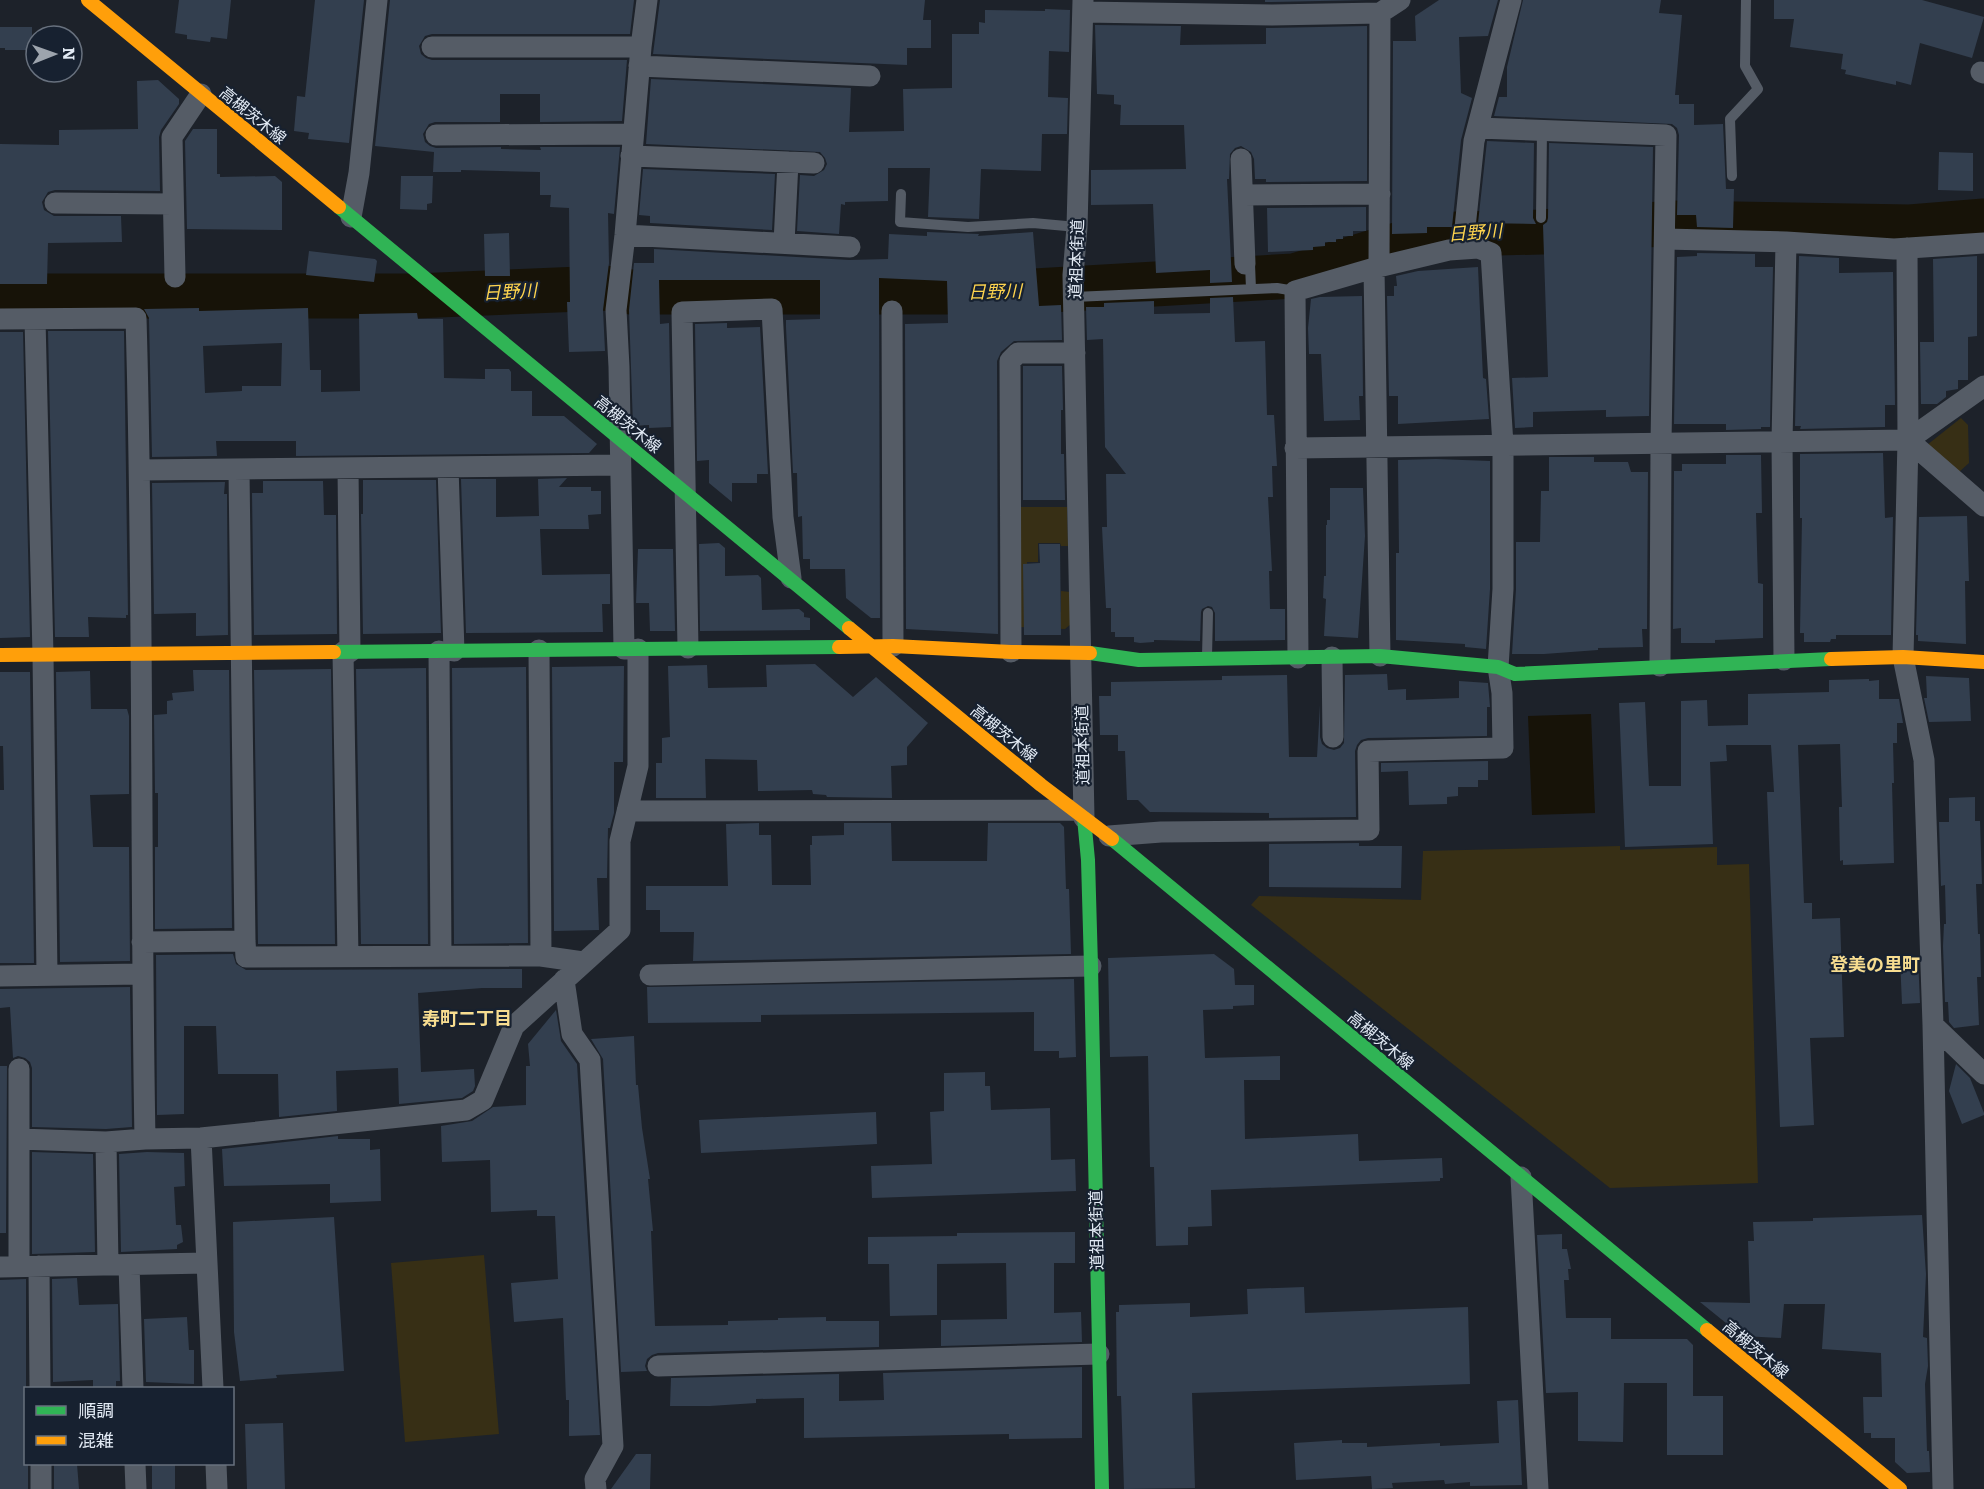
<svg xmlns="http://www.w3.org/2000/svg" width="1984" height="1489" font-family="Literata,'Noto Sans JP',serif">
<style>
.green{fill:#372f15}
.water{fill:#171308}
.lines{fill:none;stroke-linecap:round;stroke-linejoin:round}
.river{stroke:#171308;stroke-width:45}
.building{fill:#333f4f;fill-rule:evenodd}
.lane{stroke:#555c66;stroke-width:10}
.street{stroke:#555c66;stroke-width:21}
.fast{stroke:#30b455;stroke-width:14}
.slow{stroke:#ff9f0a;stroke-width:14}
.labels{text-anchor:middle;stroke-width:4.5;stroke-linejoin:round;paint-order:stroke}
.street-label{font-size:16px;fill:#e2eaf4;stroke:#172130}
.water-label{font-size:18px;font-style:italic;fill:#fed44e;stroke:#172130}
.neighbourhood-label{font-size:18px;font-weight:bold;fill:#f7dd90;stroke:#172130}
</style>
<rect width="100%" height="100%" fill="#1d222a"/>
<path class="green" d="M1961,418L1968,425L1969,463L1959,472L1927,445Z
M1019,507H1067L1068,546H1061L1060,543H1038V562H1027V590L1061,612V591L1071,592L1072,623L1065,629L1019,627Z
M1620,846V850L1717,847V865L1749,864L1758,1183L1610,1188L1251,905L1259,896L1421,900L1423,851Z
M484,1255L499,1434L405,1442L391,1263Z"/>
<path class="water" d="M1591,714L1595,813L1532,815L1528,716Z"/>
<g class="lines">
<path class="river" d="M0,296H415L605,288L631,292H1016L1294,276L1420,238L1458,234L1541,232L1676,223L1910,227L1984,221"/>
</g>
<path class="building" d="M179,0H231L227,39L211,37L210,42L187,39V35L175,33Z
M315,0H364L349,143L308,139L309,133L294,131L297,96L305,97Z
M390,0H634L630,34H432L425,36L419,46L421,54L426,58L432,60H627L622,121L540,122V94H500V122H435L429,124L423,134L425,142L430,146L436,148L501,147V149L541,150L540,147H620L614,214L608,213L609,263L603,310L605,351L569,352L567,302H570L569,208L550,207L551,195H540V172L461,170V172H433L434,152L375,146Z
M660,0H925L923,20H931V48H907V65L653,54Z
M1265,0H1369L1272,2H1265Z
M1439,0H1498L1488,36L1459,37L1461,93L1472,98L1461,140L1452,227H1427V233L1392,234L1393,41H1416L1415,16Z
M1523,0H1661L1659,13L1682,15L1675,95H1679V104H1694V125L1723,124L1726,189H1734L1733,228L1697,227L1696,215H1677L1679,135L1677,128L1672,124L1494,116L1499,97H1507V67Z
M1774,0H1922L1984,17L1972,58L1920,43L1911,85L1896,81V85L1845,74L1846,70L1841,69L1843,54L1790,47L1794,19H1774Z
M1045,9L1070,10L1069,52L1049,51L1048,97L1068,98L1067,134H1042L1041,171L981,169L979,219L928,217L930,168H888V201L845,202V205L841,204L839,234L797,231L800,175L814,176L824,170L827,164L825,158L820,152L646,144L651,79L851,88L849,132L904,131L903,89L952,88V34H979V22L985,23V10L1045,11Z
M1095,25L1181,26L1180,45L1266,44V28L1367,26V181L1266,182V179H1255L1254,159L1251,152L1241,146L1235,148L1230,154L1229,179H1227L1232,282L1210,283V270L1156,273L1153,204L1091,205V170L1186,169L1184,125H1120L1121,105L1114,104V95L1097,94Z
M0,27H32V50H5V48H0Z
M158,80L179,99V104L161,130L159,137L160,191L55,190L48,192L42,202L44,210L54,216H121L122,242L48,243L47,284H0V144L59,145V130L138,129L137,81Z
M193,129H217V174H220V177L275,176L282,182V230L187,229L185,141Z
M1487,141L1534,143L1533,218L1536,224L1478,223Z
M1549,143L1653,147L1649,416L1606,417V410L1533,412V427L1515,428L1512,378L1548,377L1543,225L1547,222L1548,218Z
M1939,152L1973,153V191L1938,190Z
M643,169L775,174L772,230L650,223V216L639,215Z
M401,176H433L432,203L427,204V210L400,209Z
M1366,207V231H1353V236H1343V239H1336V242H1325V246L1313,247V250L1268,252L1267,208Z
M927,232L979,234L978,236L1033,232L1039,306L1061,305L1062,340L1014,341L1001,352L997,361L998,634L906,629L905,324L948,323L947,281L879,278L880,618H871L846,598L845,569H810V559H803L802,516L798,517L797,473H793L786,327V320L820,319V280H659L660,324L669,323L671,427L649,428V425L633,426L629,310L634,263H654V249L849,260L888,259L889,234L927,236Z
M509,233L510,276H485L484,234Z
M309,251L375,259L377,261L374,282L306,275Z
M1697,253L1755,254V267H1773L1770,427H1761V429L1726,430V424H1674L1677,257L1697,256Z
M1799,256L1839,258V273L1893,272L1895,405H1885V427L1800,429L1801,426H1795Z
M1977,256V336L1968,337V380H1958V389L1946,391V397L1937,404H1921L1920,342H1934L1933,259Z
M1478,267L1483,378L1486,379L1489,419L1398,424V396H1389L1387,296H1394V286H1397L1396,276L1418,271Z
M1362,296L1363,396H1359L1360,420L1324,421L1321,354H1309L1308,328L1311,299L1320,297Z
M1233,297L1235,342L1265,341L1267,415H1274L1277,466H1272L1273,497H1268L1272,571H1269L1270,609H1285V640L1215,641V613L1212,607L1208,606L1202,609L1201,612L1200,641L1154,640V642L1140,643L1134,642V637H1115V632H1111V608H1106L1102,527H1107L1106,474H1126L1105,447L1103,339L1087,340L1086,307H1104V303L1154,301V314L1210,313V298Z
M199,308V311L308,308L310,370H321V392L360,391L359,314L417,313L418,319H443L444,378L485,379V369H509L511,372V391H532V416H564L597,444L589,453L296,456V441H216L217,456L152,457L149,318L144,309ZM282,343L281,386H242V391L205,393L203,346Z
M727,323V328L760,327L768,474H757V483H732V502L709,483V460L697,461L695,324Z
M48,331H124L128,615H126V618L88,617L89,637H55Z
M0,332H23L30,637L0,638Z
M1023,366H1062L1063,410H1061V454H1064L1065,500H1023Z
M1883,453L1885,518L1893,517L1891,635H1836V639H1831L1830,642H1804V633H1800L1802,518H1800V454Z
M1726,455H1761L1762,513H1756L1758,583L1763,584V638L1715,640V643H1681V628L1673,629L1674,471H1682V464H1726Z
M1549,457H1594V462H1628L1631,472H1648L1647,629H1642L1643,647L1598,648V650L1544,654H1512L1516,589V542H1540L1541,491H1549Z
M1436,459L1490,461V589L1486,649L1465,647V644L1396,640V553H1399L1398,460Z
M567,478L559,487H591V491H601V514L588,515L589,529H540L542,575L610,574V604H602L603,632L466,633L461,479H496V517L539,516L538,479Z
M363,480H436L441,633L363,634L361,514H363Z
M263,481H323L324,515H336L337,634L254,635L252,493H263Z
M225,482L224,494H227L228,635L196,636V613L154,614L152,483Z
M1330,488H1363L1365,536L1358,638L1324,636L1326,599L1323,598L1324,576H1326V525H1327V520H1330Z
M1967,516L1969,581H1965L1966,644L1918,641V635H1916L1919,517Z
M719,543L725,548V576L758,575L761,578L762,610L799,609L804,613V617L810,618V630L700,631L699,544Z
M1039,544H1060L1061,635H1024L1023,564L1040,563Z
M638,549H673L675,631H650L649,603H636Z
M815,664L853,697L876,677L928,723L907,747V765L891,766L892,798L827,797L826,795L813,794L812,790L758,791L757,760L705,759L706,798H656V763H662V738L670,737L668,666L707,665L708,688L767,687L766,665Z
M624,666L623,762H614V813L610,828H608L607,878H597L599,930L554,931L552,667Z
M526,667L528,943L454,944L452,668Z
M426,668L428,944H361L356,669Z
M331,669L335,944H258L254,670Z
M193,670H229L232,928L155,929V847H158V793H155L154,715L167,714V701L173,700L172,693L194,691Z
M90,671L91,709H127L129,716V794L90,795L93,847H129L130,961L60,962L56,672Z
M0,672H30L34,963H0V790H4L3,746H0Z
M1387,674L1388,690L1406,689V700L1459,698V681L1488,683L1490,707H1487V736L1368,738L1361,740L1357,745L1355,751L1356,817L1269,818V813L1150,812L1138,800H1127L1125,751H1118V735H1100L1099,696H1111V682L1222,680V676L1287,675L1289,757H1317L1320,705V737L1322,744L1327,748L1334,750L1340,748L1344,743L1345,675Z
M1926,676L1969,678L1971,721L1929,722L1924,698H1927Z
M1869,679V681L1879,680V699H1899L1903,723H1897V743H1893L1894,783H1892L1894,863L1843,865V860L1840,861L1839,807H1842L1840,744L1798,745L1804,903H1812V919L1840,918L1844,1037L1810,1038L1814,1125L1780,1127L1767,792H1774L1771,745H1726L1727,761L1710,762L1713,844L1625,847L1619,703L1645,702L1649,786H1681V701L1707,700L1708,726L1748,725V694L1829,692V680Z
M1488,761V780H1478V787H1458V796L1447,797V804L1409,805L1408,771L1381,772V763Z
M1975,797V821H1980L1982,884H1976L1978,934H1980L1981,977H1977L1979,1025L1954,1028L1949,1022L1948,1002H1945L1943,946L1944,924H1946L1945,885L1941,886L1939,822H1949V798Z
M759,823V835H771L772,885H811L810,845H812V836L844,835V823H891L892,861H987L988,823H1060L1064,827L1066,889H1069L1071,954L693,961L694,932H660V910H646V886H728L726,824Z
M1359,843V846H1402L1401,888L1269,887V844Z
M233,954L236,964L246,970L522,969V988H482L418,993L421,1072L474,1069L475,1086L473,1091L462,1098L399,1104L398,1068L336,1071L337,1111L279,1117L278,1074H218L216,1026H184V1114L157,1115L156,955Z
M1214,954L1234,969L1235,985H1254V1005L1233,1006V1009L1203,1010L1205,1058L1280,1056V1080H1244L1245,1139L1358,1134L1359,1161L1442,1158L1443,1178H1440V1181L1211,1190L1212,1226L1188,1227V1245L1156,1246L1154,1167H1150L1148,1056L1110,1057L1108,958Z
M1918,957L1920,1003L1902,1004L1900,958Z
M1074,979L1076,1057L1059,1058V1051H1034V1012L761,1015V1022L648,1023L647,987Z
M130,987L132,1127L106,1129L32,1127V1068L30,1062L25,1058L18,1056L13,1058L10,1007L0,1008V989Z
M556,1010L561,1041L577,1064L600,1435L569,1436V1400H566L563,1318L514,1322L511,1283L558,1279L555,1216H537V1210L491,1212L490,1160L442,1162L441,1126L472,1121L493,1107L526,1105V1066H530L528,1044Z
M634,1036L636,1085H638L642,1128L650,1179H648L653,1231H651L655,1326L728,1325V1321L778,1320V1318L826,1317V1321H879V1347L658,1353L652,1355L647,1359L645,1366L647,1371L621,1372L603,1059L591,1039Z
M1956,1064L1970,1078L1984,1113V1115L1962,1124L1949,1091Z
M0,1066H7L6,1233H0Z
M985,1072V1086H990L991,1110L1050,1108L1051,1160L1075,1159L1076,1191L872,1198L871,1166L932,1164L930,1112L944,1111V1073Z
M876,1112L877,1144L701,1153L699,1120Z
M338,1136V1139H370V1150L380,1149L381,1201L330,1203V1184L224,1186L222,1149Z
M32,1152L93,1154L95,1252L32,1254Z
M147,1152L184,1153L185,1186L174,1187L176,1225H181L183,1242L177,1245V1249L121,1252L119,1154Z
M1922,1215L1926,1274L1923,1337L1927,1338L1928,1366L1925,1384L1927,1451H1929L1930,1472L1907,1473L1895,1462V1438H1871V1433H1864L1863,1397H1882L1881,1353L1822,1349L1825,1304H1784L1781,1338L1742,1336L1700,1302L1750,1303L1748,1241H1754L1753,1222L1813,1221V1218Z
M334,1217L344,1371L276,1375L277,1378L240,1381L234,1332L233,1222Z
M1075,1232V1263H1054V1313L1081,1312L1082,1342L941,1346V1320L1007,1319L1006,1263L937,1264V1315L890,1316L889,1264H868V1237L957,1236V1233Z
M1562,1234V1249H1567L1571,1269H1568L1569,1280H1564L1566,1318H1611V1339H1687L1693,1345V1396H1723V1455H1667V1383H1624L1623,1442L1578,1441V1392L1546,1393L1537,1235Z
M77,1278L79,1305L118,1304L120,1381H116V1389H93V1380L53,1382L52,1279Z
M26,1279V1464H28V1489H0V1280Z
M1304,1287L1305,1313L1468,1307L1470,1384L1192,1393L1195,1488L1124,1489L1121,1396H1117L1116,1312H1119V1305L1190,1303V1317L1248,1314L1247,1289Z
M187,1317L189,1350H194V1384L146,1382L144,1319Z
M1082,1367V1438L1009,1439V1434L804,1438V1398L756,1399V1403L710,1406H670L671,1378L839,1374V1401L884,1400L883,1373Z
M1518,1400L1522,1485L1470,1486V1482L1445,1484L1444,1480L1392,1483L1393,1488L1372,1489L1371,1476L1296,1480L1294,1443L1342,1440V1443H1367V1447L1440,1443V1446L1499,1443L1497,1401Z
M283,1423L285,1489H247L245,1424Z
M636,1454H651L650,1489H611Z
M54,1464H77L79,1489H54Z
M152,1464H175V1489H152Z"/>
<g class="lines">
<path class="lane" d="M1732,176L1730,119L1758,89L1745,66L1746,0
M901,194L900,222L968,227L1033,223L1077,227
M1541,218L1542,130
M1246,264H1250L1251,289
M1074,297L1277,288L1295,291
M1207,657L1208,613"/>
<path class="street" d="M1083,0L1077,227L1073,275L1084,818
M1084,12L1272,15L1380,13L1400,0
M432,47H641
M639,66L870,76
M1981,72L1984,73
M1478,128L1666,135L1661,443L1660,666
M436,135L632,134
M631,156L814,163
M1241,159L1245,264
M1243,195L1380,194
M55,203L173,204
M351,217L359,173L377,0
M625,235L850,247
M1665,239L1786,242L1894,249L1984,243
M784,243L788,162
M1463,247L1474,141L1511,0
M1907,248L1908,440L1903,657L1924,760L1933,1025L1943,1489
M1379,267L1380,13
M1374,268L1380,656
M175,277L172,137L201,94
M892,311L893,646
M0,319L136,318C144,591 140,865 145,1139
M35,319L43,655L47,975
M1908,440L1984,506
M1295,448L1908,440L1984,386
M448,467L454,651
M348,468L350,652
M140,470L620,465
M239,470L245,941L246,957L541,956L583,962
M688,648L682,312L772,309L783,517L791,578
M624,649L619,367L616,310L625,235L641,47L647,0
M539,650L541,956
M439,651L441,956
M343,652L348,957
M1011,652L1010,361L1018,353H1075
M1332,657L1333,737
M1784,660L1782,442L1786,242
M627,811L1074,810
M1109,836L1161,832L1369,830L1368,751L1503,748L1502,693L1498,667L1503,589V445L1491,253L1478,248L1449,250L1374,268L1295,291L1298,658
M142,942L245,941
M650,975L1091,966
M0,976L142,974
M564,980L572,1034L590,1060L613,1446L595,1479L596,1489
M1933,1025L1984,1074
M19,1069V1267
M201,1138L213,1388
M19,1139L106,1142L145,1139L201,1138L466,1110L483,1100L514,1026L620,930V841L638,766V649
M106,1142L108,1265
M1521,1177L1538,1489
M129,1265L133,1388
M39,1266L40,1388
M0,1267L207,1263
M658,1366L1099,1354
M41,1464V1489
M135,1464L136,1489
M216,1464L217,1489"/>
<path class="fast" d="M339,207L849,628
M334,652L839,647
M1090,653L1139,660L1380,656L1498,667L1515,674L1831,659
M1084,818L1088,860L1091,966L1102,1489
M1112,839L1707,1330"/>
<path class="slow" d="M88,0L339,207
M849,628L1041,785L1112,839
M839,647L893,646L1011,652L1090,653
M0,655L334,652
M1831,659L1903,657L1984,662
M1707,1330L1900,1489"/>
</g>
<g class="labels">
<g class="street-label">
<text transform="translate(253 115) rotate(39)" y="6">高槻茨木線</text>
<text transform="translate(1076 259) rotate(-88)" y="6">道祖本街道</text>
<text transform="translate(628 424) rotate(39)" y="6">高槻茨木線</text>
<text transform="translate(1004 733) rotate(39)" y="6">高槻茨木線</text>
<text transform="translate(1082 745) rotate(-91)" y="6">道祖本街道</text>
<text transform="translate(1381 1040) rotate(40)" y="6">高槻茨木線</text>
<text transform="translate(1096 1230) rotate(-91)" y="6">道祖本街道</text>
<text transform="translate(1756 1349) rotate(40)" y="6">高槻茨木線</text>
</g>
<g class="water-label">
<text transform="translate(1475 233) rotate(-4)" y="6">日野川</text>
<text transform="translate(510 292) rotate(-3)" y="6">日野川</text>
<text transform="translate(995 292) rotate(-1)" y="6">日野川</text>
</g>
<g class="neighbourhood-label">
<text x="1875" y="971">登美の里町</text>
<text x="467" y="1025">寿町二丁目</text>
</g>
</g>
<rect x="24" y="1387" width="210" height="78" fill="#172130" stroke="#68717e" stroke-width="1.5"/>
<rect x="36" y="1406" width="30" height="9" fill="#30b455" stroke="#68717e" stroke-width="1.5"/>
<text x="78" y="1417" font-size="18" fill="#e2eaf4">順調</text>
<rect x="36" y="1436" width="30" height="9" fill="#ff9f0a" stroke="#68717e" stroke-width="1.5"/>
<text x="78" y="1447" font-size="18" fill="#e2eaf4">混雑</text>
<g transform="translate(54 54) rotate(89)"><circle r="28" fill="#172130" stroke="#68717e" stroke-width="1.5"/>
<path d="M0-4.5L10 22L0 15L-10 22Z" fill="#9da4ad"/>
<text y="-9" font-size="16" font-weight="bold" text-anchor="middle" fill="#e2eaf4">N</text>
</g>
</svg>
